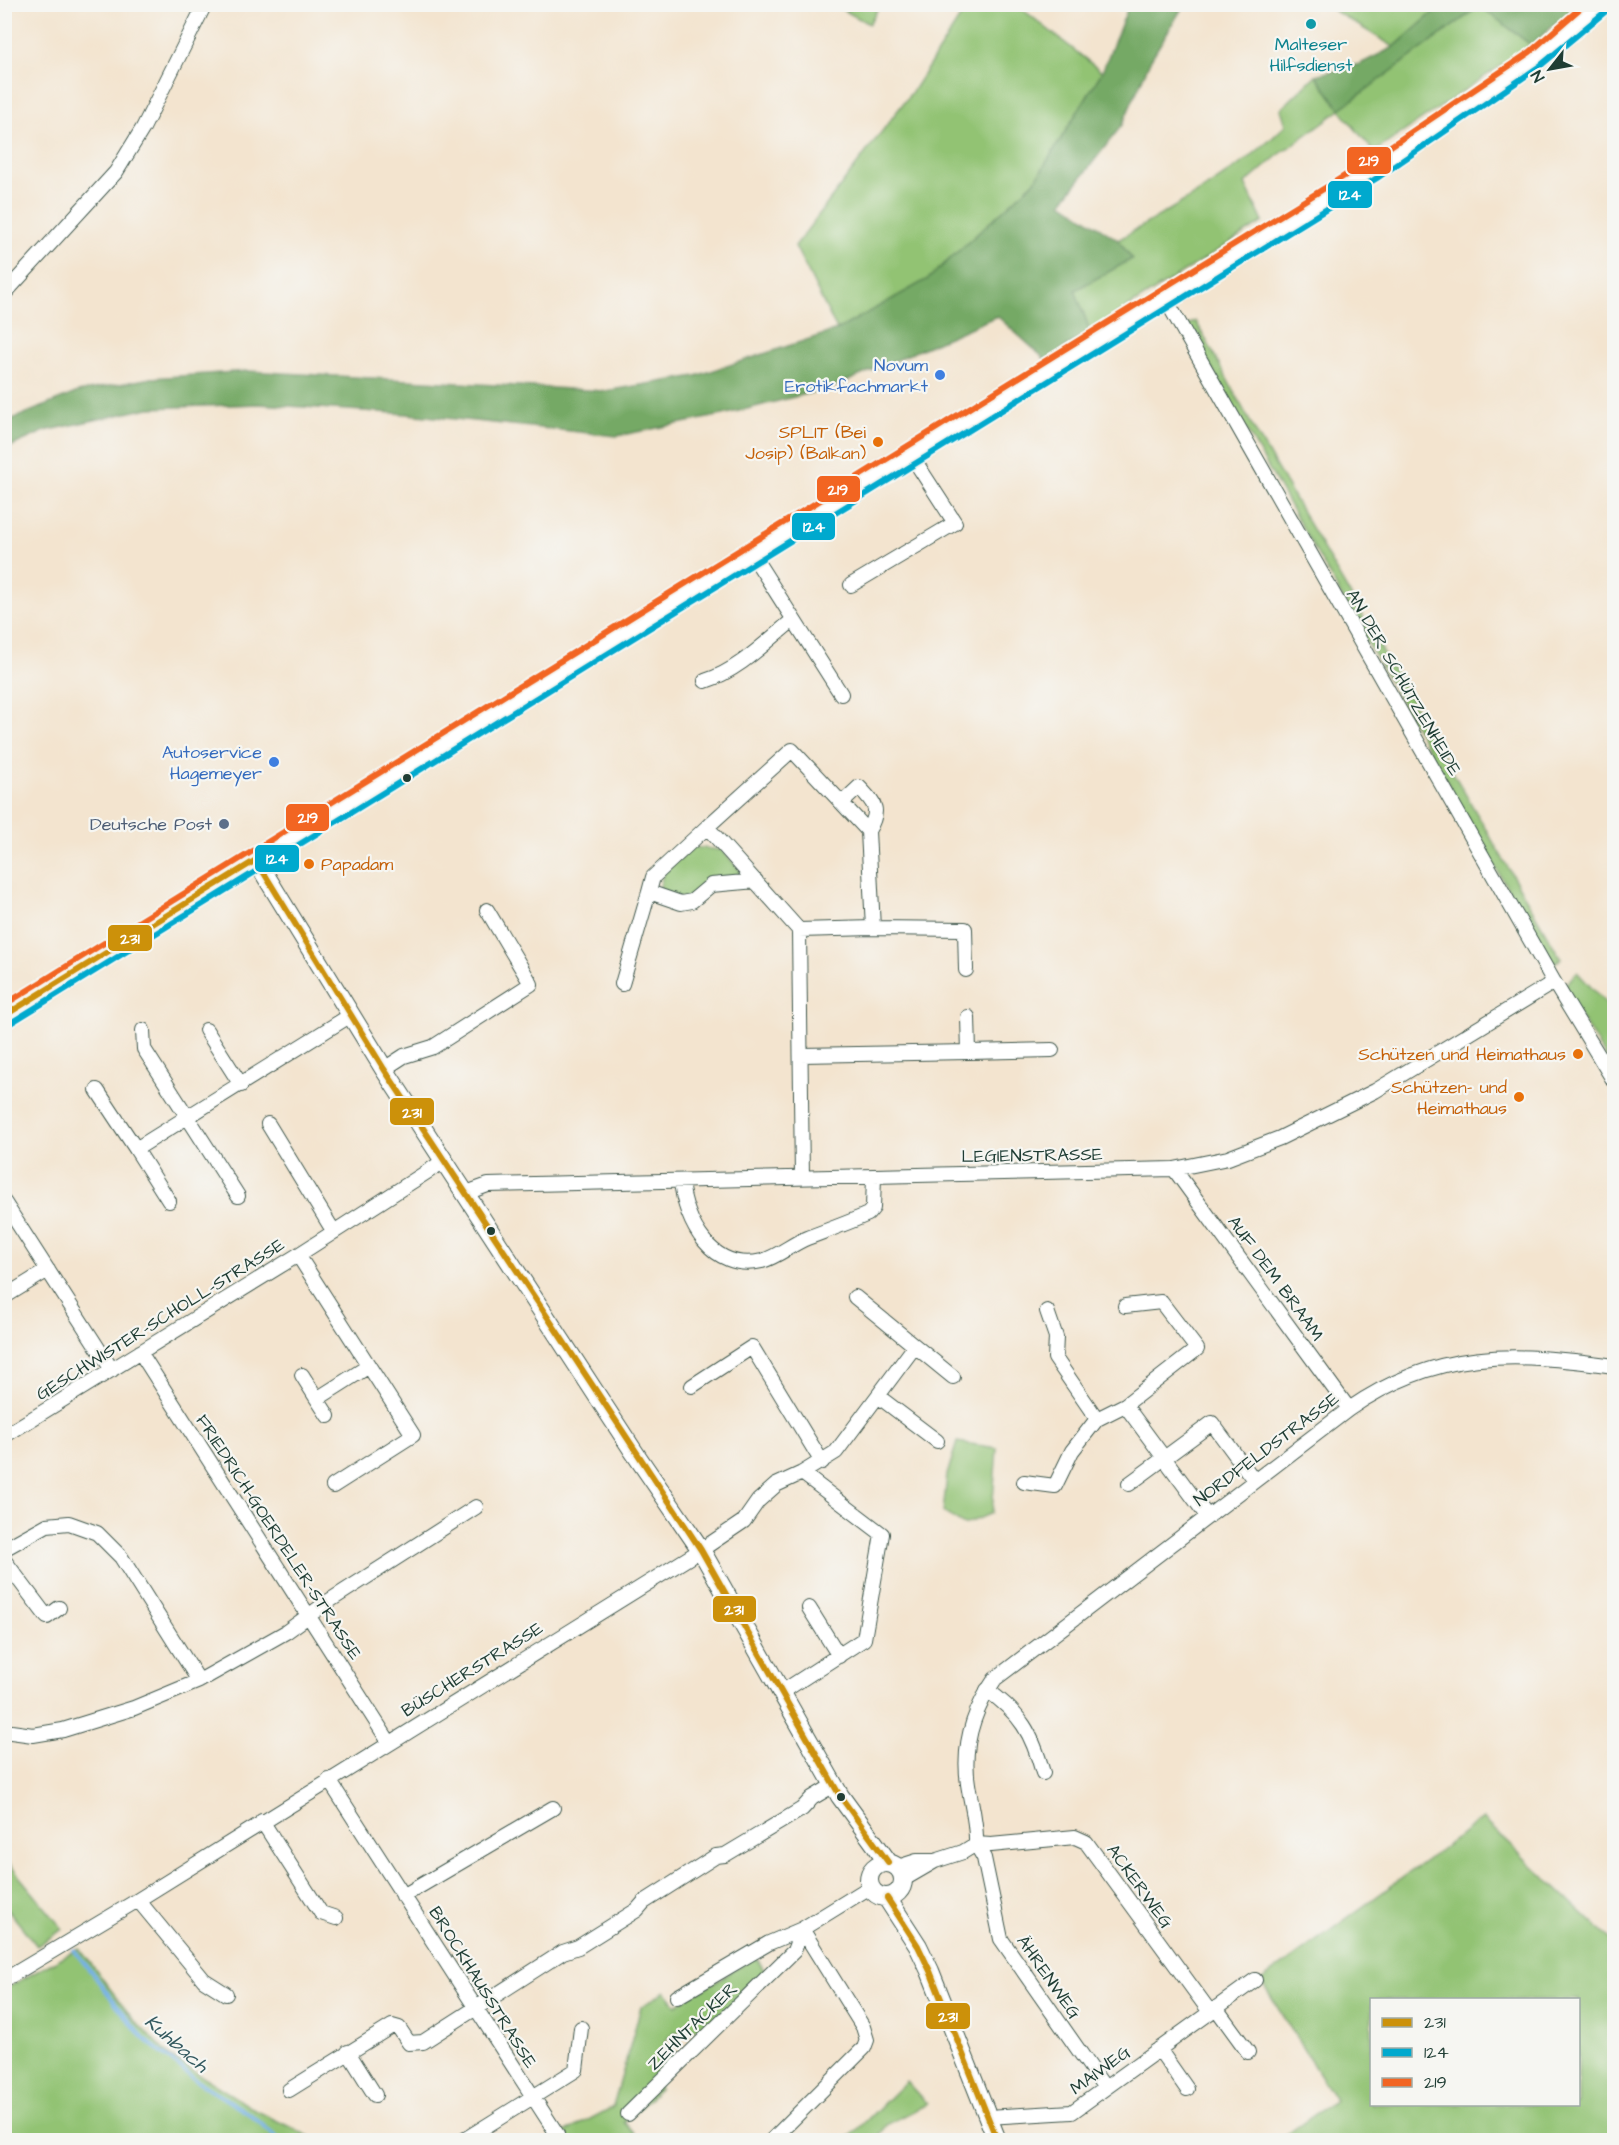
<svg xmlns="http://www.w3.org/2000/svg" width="1619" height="2145" font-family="'Architects Daughter',sans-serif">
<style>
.green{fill:#92c373;stroke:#588054;stroke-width:1.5;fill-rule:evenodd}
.forest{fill:#75a965;stroke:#4a734c;stroke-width:1.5}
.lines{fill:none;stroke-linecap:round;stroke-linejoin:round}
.stream{stroke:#74b1e6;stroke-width:4}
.street-casing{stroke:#3f564b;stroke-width:16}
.secondary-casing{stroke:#3f564b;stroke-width:20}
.primary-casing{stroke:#3f564b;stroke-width:23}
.street{stroke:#fff;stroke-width:14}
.secondary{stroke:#fff;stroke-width:18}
.primary{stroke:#fff;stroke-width:21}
.bus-1-casing{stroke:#f6f6f2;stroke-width:10}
.bus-2-casing{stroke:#f6f6f2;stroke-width:10}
.bus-3-casing{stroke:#f6f6f2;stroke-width:10}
.bus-1{stroke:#cc910a;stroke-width:6}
.bus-2{stroke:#00a9ce;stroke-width:6}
.bus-3{stroke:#f26522;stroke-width:6}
.culture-dot{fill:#0f9aa8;stroke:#f6f6f2;stroke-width:2}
.shop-dot{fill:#3f7fe0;stroke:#f6f6f2;stroke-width:2}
.food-dot{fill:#e8710a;stroke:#f6f6f2;stroke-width:2}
.bus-dot{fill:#1f3d34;stroke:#f6f6f2;stroke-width:2}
.service-dot{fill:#5c6f8a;stroke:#f6f6f2;stroke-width:2}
.labels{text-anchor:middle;stroke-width:4.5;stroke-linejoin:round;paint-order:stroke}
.culture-label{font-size:18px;fill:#0d838f;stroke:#f6f6f2}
.shop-label{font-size:18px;fill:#366cbe;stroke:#f6f6f2;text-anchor:end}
.food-label{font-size:18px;fill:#c56008;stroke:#f6f6f2;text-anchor:end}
.street-label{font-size:18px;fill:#1f3d34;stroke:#f6f6f2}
.service-label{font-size:18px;fill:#4e5e75;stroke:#f6f6f2;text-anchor:end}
.water-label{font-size:20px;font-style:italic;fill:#345a60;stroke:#f6f6f2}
.line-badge{stroke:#f6f6f2;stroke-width:2}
.badge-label{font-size:16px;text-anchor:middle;font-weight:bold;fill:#fff}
</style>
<rect width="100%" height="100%" fill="#f6f6f2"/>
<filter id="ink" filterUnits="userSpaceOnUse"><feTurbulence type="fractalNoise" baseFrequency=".0167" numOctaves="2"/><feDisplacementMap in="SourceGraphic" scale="12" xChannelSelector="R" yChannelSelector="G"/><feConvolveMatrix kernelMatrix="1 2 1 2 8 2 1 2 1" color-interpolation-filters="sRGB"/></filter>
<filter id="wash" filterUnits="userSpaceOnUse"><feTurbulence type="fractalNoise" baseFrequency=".008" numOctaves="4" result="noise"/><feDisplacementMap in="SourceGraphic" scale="24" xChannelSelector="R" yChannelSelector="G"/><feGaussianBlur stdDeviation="1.35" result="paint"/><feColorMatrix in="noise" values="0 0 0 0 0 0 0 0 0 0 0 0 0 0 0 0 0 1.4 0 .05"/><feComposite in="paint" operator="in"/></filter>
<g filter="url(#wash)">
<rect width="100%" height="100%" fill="#f3e4cf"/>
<path class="green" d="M834,5H880L869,24Z
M968,5H1017L1102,72L1035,181L928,279L837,330L795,246L914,89Z
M1325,5H1442L1394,47Z
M1480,6L1531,45L1374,152L1340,110L1276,157L1245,184L1263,222L1090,331L1075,290L1132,259L1118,240C1177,205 1237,174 1286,125L1281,109L1316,75L1340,109Z
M1196,321L1254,429L1561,959L1551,965L1187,325Z
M693,847L722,850L745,876L683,899L659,891L663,873Z
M1577,972L1614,1012V1070L1562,988Z
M957,1442L997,1448L992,1513L964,1525L943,1512L947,1475Z
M1483,1819L1614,1943V2140H1279L1335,2100L1261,1981ZM1372,2000H1578V2104H1372Z
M4,1858L63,1929L37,1946L5,1906Z
M79,1948L133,2019L171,2057L257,2111L317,2140H5V1989Z
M756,1957L765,1972L710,2027L675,2032L664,2042L676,2056L652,2080L660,2089L624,2122L640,2140H555L554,2138L613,2107L641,2007L665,1991L676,2005Z
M906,2081L927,2104L888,2124L876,2140H847Z"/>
<path class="forest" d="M1129,5H1184L1151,59L1122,125L1062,202L1118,240L1132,259L1075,290L1090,331L1046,360L997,316L834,387L723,415L617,436L407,414L259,404L149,408L45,431L5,449V422L78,392L151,378L248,371L605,391L696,376L837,330L928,279L1035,181L1102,72Z
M1442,5H1577L1531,45L1480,6L1340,109L1316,75L1360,64L1394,47Z"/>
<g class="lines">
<path class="stream" d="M74,1950L143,2038L197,2081L251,2115L279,2140"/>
</g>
</g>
<g filter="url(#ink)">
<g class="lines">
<defs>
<path id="street" d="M4,294L116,172L143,128L205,4
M1165,298L1554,982L1614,1081
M752,554L841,694
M851,585L955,523L911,455
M705,681C738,671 767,641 793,620
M842,803L859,787C875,804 881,809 868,831
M707,827L792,750L868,831L873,928L965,929L966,970
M756,881L711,885L692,901L681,903L649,892L653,877L707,827L799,930L802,1178
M799,930L873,928
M622,984L649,892
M143,1030L144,1049L238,1196
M206,1030L241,1085
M969,1052L1052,1050
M801,1055L969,1052L968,1017
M384,1069L404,1056L433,1047L531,984L487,910
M97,1090L136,1149
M268,1124L334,1232
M1174,1169L1349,1409
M681,1181C685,1222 712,1273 762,1261C777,1257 792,1244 807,1238C828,1230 848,1223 868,1214L873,1208L874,1176
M466,1193L488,1185L1174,1169L1228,1158L1280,1138L1375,1091L1554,982
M169,1201L136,1149L351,1015
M4,1202L112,1370
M298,1255L413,1435L333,1486
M4,1297L48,1270
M1047,1311L1056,1337L1055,1358L1097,1419
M915,1346L953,1377
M140,1352L389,1742
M302,1375L317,1399L369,1366
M692,1386L752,1347L822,1462
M879,1397L937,1441
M317,1399L328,1416
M1125,1405L1207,1516
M4,1436L298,1255L444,1161
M1024,1482L1055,1486L1072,1451L1097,1419L1125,1405L1197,1349L1161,1302L1125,1306
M1129,1484L1212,1423L1254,1480
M4,1549L47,1525L69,1523L97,1533L121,1557L199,1681
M4,1560L47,1617L59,1608
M809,1608L839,1656
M987,1690C1021,1714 1032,1733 1043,1773
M782,1692L864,1639L882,1534L802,1473
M4,1731L33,1735L63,1730L134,1708L199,1681L286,1632L329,1601L476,1507
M329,1780L557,2134
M262,1821L321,1913L336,1918
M976,1844L991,1845L1075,1837L1086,1842L1210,2012
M976,1844L984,1858L1001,1939L1105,2088
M898,1867L917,1861H935
M904,1879L935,1861L963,1852L976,1844C977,1823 971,1804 968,1784C962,1745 973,1711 995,1679L1349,1409C1437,1348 1513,1352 1614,1366
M403,1896L553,1808
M138,1900L204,1980L226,1994
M4,1980L138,1900L701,1550L744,1521L758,1501L776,1485L802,1473L836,1452L915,1346L855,1297
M1216,2008L1248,2052
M1159,2049L1187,2089
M348,2052L375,2095
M289,2090L392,2026L399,2028L409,2043L423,2042L563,1952L578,1947L637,1910L644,1902L716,1856L725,1855L802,1809L812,1798L834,1785
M628,2114L794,1951L802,1929L769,1943L677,1997
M988,2117L1072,2112L1255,1980
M464,2140L576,2070L581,2028
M772,2140L864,2048L867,2040L863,2027L802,1929L870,1887"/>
<path id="secondary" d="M256,860L384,1069L634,1452L701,1550L840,1796L888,1862
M869 1880a17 17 0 1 1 34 0a17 17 0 1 1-34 0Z
M887,1898L918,1946L930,1971L997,2140"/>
<path id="primary" d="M4,1016L1372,170L1535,59L1600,4"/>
</defs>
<use href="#street" class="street-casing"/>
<use href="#secondary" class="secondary-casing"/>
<use href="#primary" class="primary-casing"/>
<use href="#street" class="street"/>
<use href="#secondary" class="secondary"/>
<use href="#primary" class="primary"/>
<defs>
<path id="bus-1" d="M256,860L384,1069L701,1550L840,1796L888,1862
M4,1016L256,860
M887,1898L918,1946L930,1971L997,2140"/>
<path id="bus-2" d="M9,1024L1377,178L1540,66L1606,11"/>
<path id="bus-3" d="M4,1005L1367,162L1530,52L1585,4"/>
</defs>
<use href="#bus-1" class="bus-1-casing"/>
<use href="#bus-2" class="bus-2-casing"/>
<use href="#bus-3" class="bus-3-casing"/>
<use href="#bus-1" class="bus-1"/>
<use href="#bus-2" class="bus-2"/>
<use href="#bus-3" class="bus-3"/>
</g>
</g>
<circle class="culture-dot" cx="1311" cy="24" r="6"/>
<g class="shop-dot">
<circle cx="940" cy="375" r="6"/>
<circle cx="274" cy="762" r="6"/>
</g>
<g class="food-dot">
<circle cx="878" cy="442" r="6"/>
<circle cx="309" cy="864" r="6"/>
<circle cx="1578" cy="1054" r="6"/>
<circle cx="1519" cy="1097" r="6"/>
</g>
<g class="bus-dot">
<circle cx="407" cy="778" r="5"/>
<circle cx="491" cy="1231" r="5"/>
<circle cx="841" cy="1797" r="5"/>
</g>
<circle class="service-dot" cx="224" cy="824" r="6"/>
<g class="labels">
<g class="culture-label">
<text x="1311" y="50">Malteser<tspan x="1311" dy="21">Hilfsdienst</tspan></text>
</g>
<g class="shop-label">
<text x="928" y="371">Novum<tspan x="928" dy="21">Erotikfachmarkt</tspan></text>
<text x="262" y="758">Autoservice<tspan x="262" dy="21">Hagemeyer</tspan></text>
</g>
<g class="food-label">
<text x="866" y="438">SPLIT (Bei<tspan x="866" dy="21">Josip) (Balkan)</tspan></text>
<text x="321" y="870" text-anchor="start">Papadam</text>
<text x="1566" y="1060">Schützen und Heimathaus</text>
<text x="1507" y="1093">Schützen- und<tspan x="1507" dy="21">Heimathaus</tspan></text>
</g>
<g class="street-label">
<text transform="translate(1404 682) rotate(60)" y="6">AN DER SCHÜTZENHEIDE</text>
<text transform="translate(1032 1155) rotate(-1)" y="6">LEGIENSTRASSE</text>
<text transform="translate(1276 1278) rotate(54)" y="6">AUF DEM BRAAM</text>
<text transform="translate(160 1319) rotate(-32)" y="6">GESCHWISTER-SCHOLL-STRASSE</text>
<text transform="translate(1266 1449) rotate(-37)" y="6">NORDFELDSTRASSE</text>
<text transform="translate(279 1537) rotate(57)" y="6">FRIEDRICH-GOERDELER-STRASSE</text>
<text transform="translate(472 1669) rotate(-32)" y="6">BÜSCHERSTRASSE</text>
<text transform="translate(1140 1886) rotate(54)" y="6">ACKERWEG</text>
<text transform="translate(1049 1977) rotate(55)" y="6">ÄHRENWEG</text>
<text transform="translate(483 1987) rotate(58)" y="6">BROCKHAUSSTRASSE</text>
<text transform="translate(692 2026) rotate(-44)" y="6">ZEHNTACKER</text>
<text transform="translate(1100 2070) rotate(-36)" y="6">MAIWEG</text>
</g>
<g class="service-label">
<text x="212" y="830">Deutsche Post</text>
</g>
<g class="water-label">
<text transform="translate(177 2043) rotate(41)" y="7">Kuhbach</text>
</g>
</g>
<g class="line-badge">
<rect x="1346" y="146" width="46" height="29" rx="6" fill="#f26522"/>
<rect x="1327" y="180" width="46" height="29" rx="6" fill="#00a9ce"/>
<rect x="816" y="475" width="45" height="28" rx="6" fill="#f26522"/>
<rect x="791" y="512" width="45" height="29" rx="6" fill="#00a9ce"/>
<rect x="285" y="803" width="45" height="29" rx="6" fill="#f26522"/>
<rect x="254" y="844" width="46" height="29" rx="6" fill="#00a9ce"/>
<rect x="107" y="924" width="46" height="28" rx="6" fill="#cc910a"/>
<rect x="389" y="1097" width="46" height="29" rx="6" fill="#cc910a"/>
<rect x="712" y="1595" width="45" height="28" rx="6" fill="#cc910a"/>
<rect x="925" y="2002" width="46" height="28" rx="6" fill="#cc910a"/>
</g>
<g class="badge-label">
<text x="1369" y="166">219</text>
<text x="1350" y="200">124</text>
<text x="838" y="495">219</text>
<text x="814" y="532">124</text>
<text x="308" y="823">219</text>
<text x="277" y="864">124</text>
<text x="130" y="944">231</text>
<text x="412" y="1118">231</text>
<text x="734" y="1615">231</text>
<text x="948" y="2022">231</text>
</g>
<rect width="1619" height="2145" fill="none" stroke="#f6f6f2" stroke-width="24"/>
<rect x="1370" y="1998" width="210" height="108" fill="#f6f6f2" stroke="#a0aca6" stroke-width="1.5"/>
<rect x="1382" y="2018" width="30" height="9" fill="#cc910a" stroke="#a0aca6" stroke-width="1.5"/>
<text x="1424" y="2028" font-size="18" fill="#1f3d34">231</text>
<rect x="1382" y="2048" width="30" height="9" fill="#00a9ce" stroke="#a0aca6" stroke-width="1.5"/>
<text x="1424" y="2058" font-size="18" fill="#1f3d34">124</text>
<rect x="1382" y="2078" width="30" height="9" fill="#f26522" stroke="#a0aca6" stroke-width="1.5"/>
<text x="1424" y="2088" font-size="18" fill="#1f3d34">219</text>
<g transform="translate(1550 69) rotate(239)" stroke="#f6f6f2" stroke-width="4.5" paint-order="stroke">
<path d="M0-4.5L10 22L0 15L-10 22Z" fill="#1f3d34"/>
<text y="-9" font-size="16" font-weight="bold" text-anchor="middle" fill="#1f3d34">N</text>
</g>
</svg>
